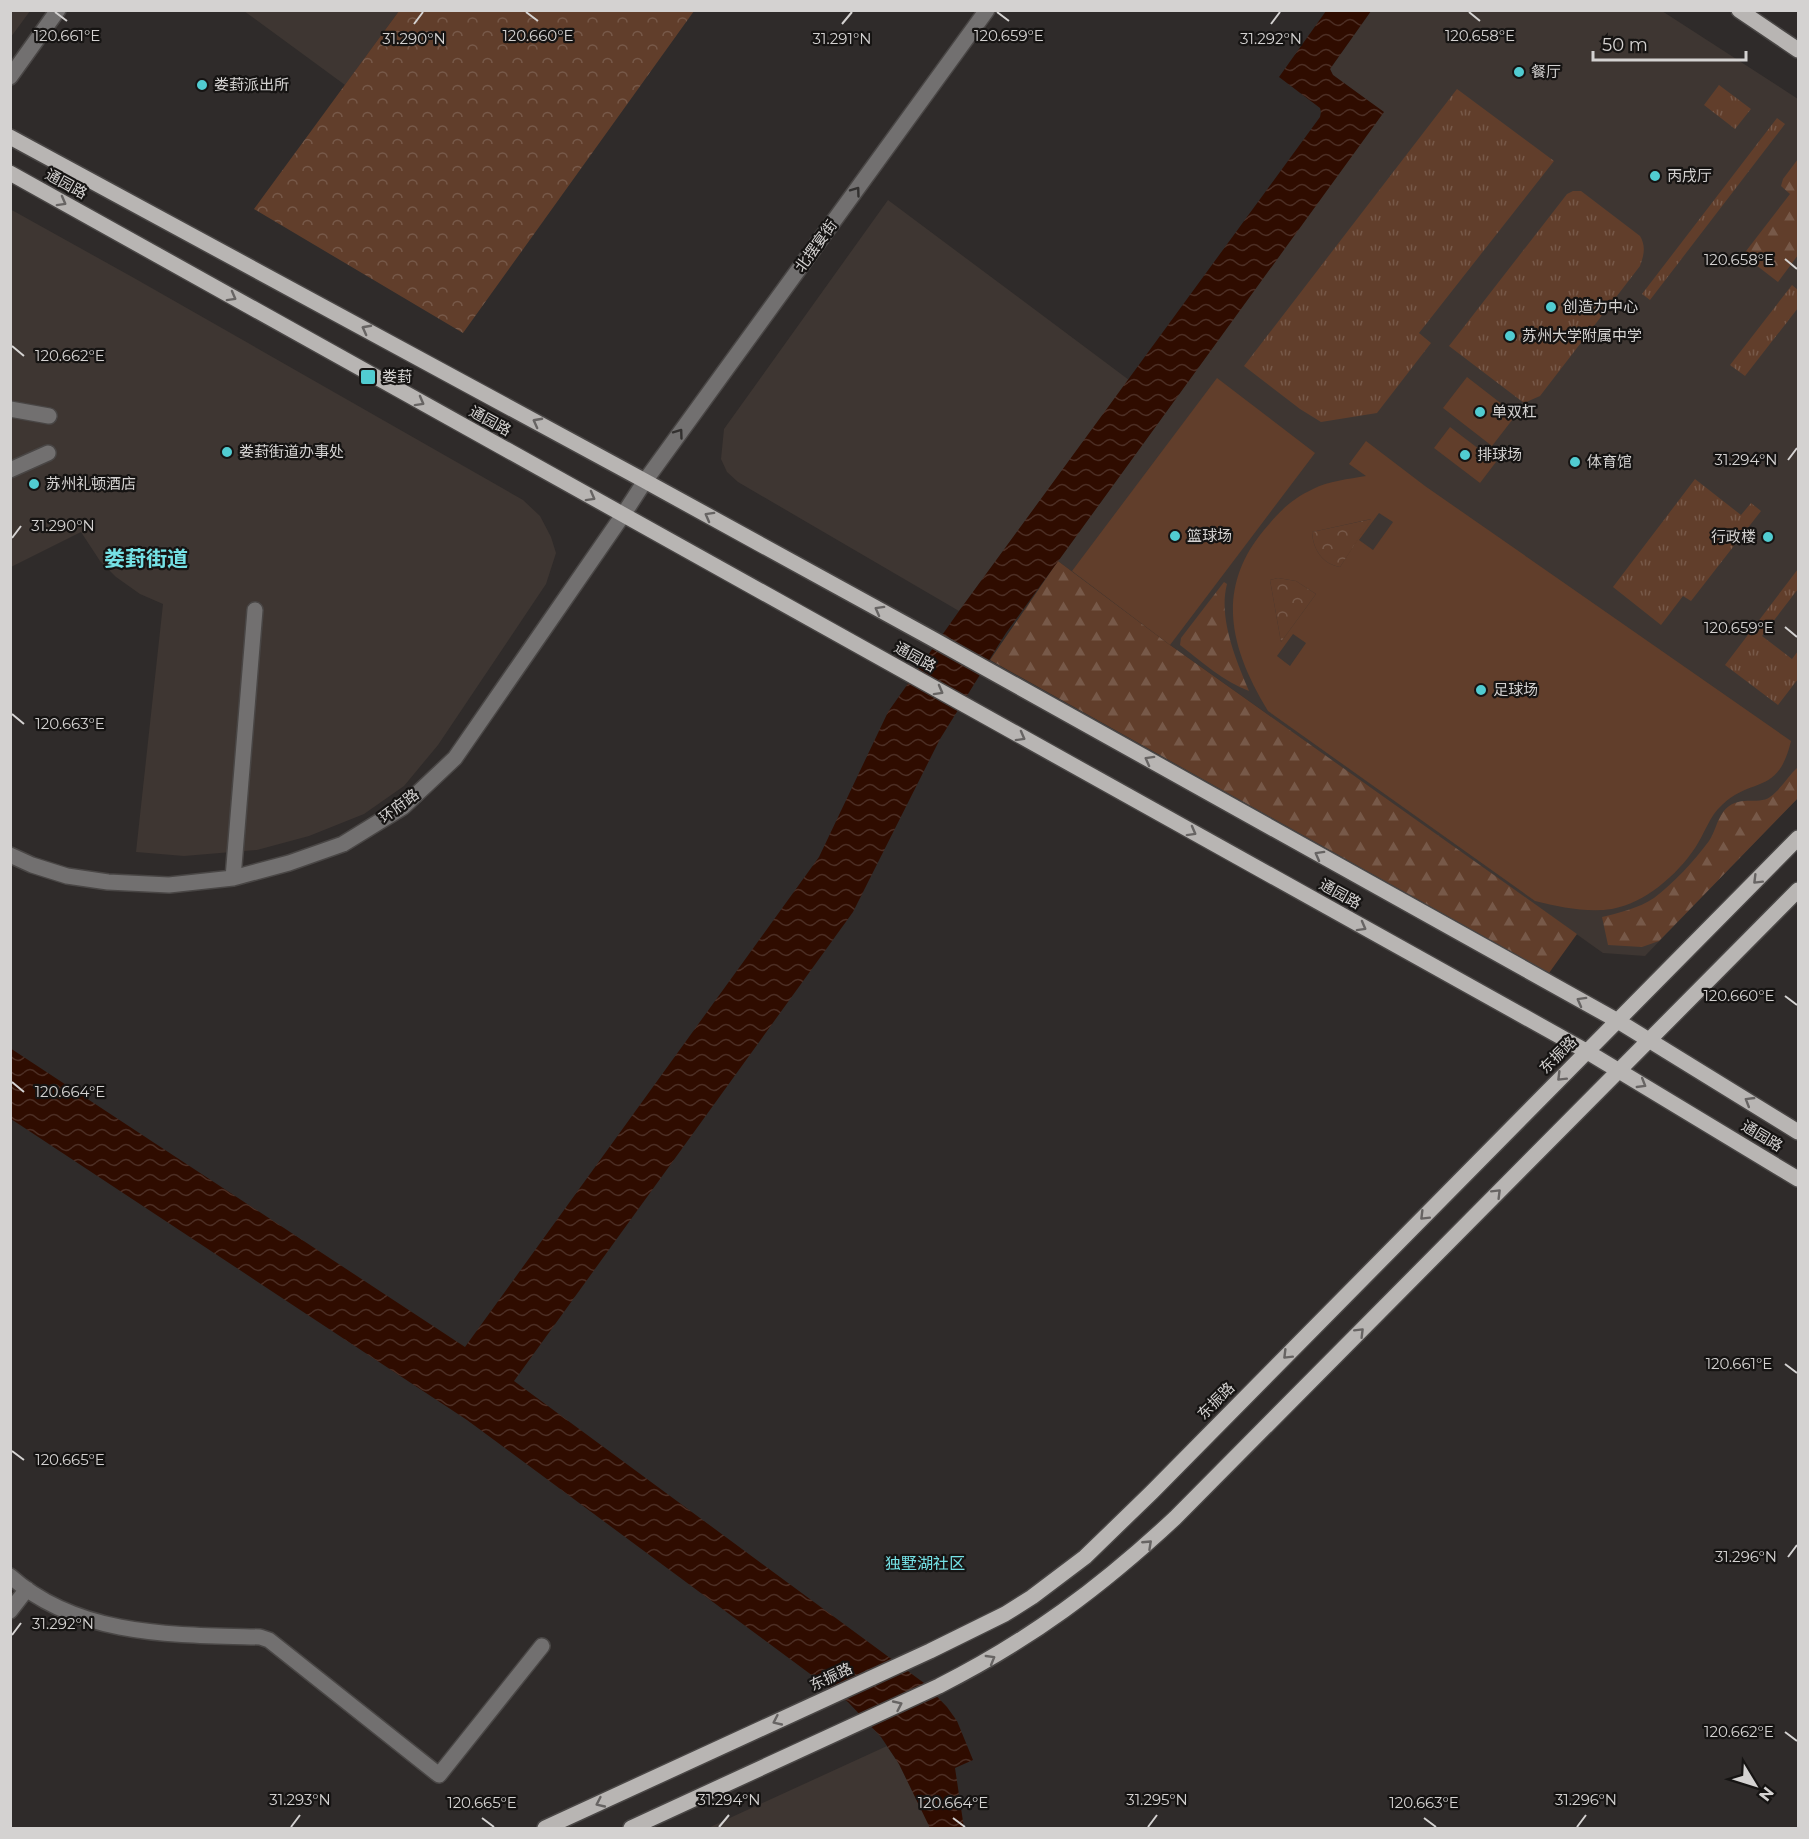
<svg xmlns="http://www.w3.org/2000/svg" width="1809" height="1839" font-family="Montserrat,'Noto Sans SC',sans-serif">
<style>
.built{fill:#3e3632}
.grass{fill:url(#grass-tufts)}
.forest{fill:url(#forest-firs)}
.park{fill:url(#park-crowns)}
.garden{fill:#613e2b;fill-rule:evenodd}
.water{fill:url(#water-waves)}
.lines{fill:none;stroke-linecap:round;stroke-linejoin:round}
.minor-casing{stroke:#494645;stroke-width:18}
.major-casing{stroke:#494645;stroke-width:18}
.minor{stroke:#727070;stroke-width:15}
.major{stroke:#b8b5b3;stroke-width:15}
.oneway{stroke:#32302f}
.oneway2{stroke:#676463}
.ticks{fill:none;stroke:#d4d2d1;stroke-width:2}
.poi-dot{fill:#51ccd1;stroke:#161413;stroke-width:2}
.labels{text-anchor:middle;stroke-width:4.5;stroke-linejoin:round;paint-order:stroke}
.poi-label{font-size:15px;fill:#d4d2d1;stroke:#161413;text-anchor:start}
.street-label{font-size:15px;fill:#d4d2d1;stroke:#161413}
.neighbourhood-label{font-size:16px;fill:#75e1e5;stroke:#161413}
.district-label{font-size:21px;font-weight:bold;fill:#75e1e5;stroke:#161413}
.ticks-label{font-size:15px;text-anchor:middle;fill:#d4d2d1;stroke:#161413;stroke-width:4.5;stroke-linejoin:round;paint-order:stroke}
</style>
<defs>
<pattern id="grass-tufts" width="24" height="20" patternUnits="userSpaceOnUse" patternTransform="scale(1.5)"><rect width="24" height="20" fill="#613e2b"/><path d="M3 7l-1-3M5 7V3M7 7l1-3M15 17l-1-3M17 17v-4M19 17l1-3" fill="none" stroke="#775949"/></pattern>
<pattern id="forest-firs" width="22" height="20" patternUnits="userSpaceOnUse" patternTransform="scale(1.5)"><rect width="22" height="20" fill="#613e2b"/><path d="M5 1l3.5 6h-7zM16 11l3.5 6h-7z" fill="#775949"/></pattern>
<pattern id="park-crowns" width="20" height="18" patternUnits="userSpaceOnUse" patternTransform="scale(1.5)"><rect width="20" height="18" fill="#613e2b"/><path d="M2 6a3 3 0 1 1 6 0M12 15a3 3 0 1 1 6 0" fill="none" stroke="#775949"/></pattern>
<pattern id="water-waves" width="16" height="10" patternUnits="userSpaceOnUse" patternTransform="scale(1.5)"><rect width="16" height="10" fill="#2f0c00"/><path d="M0 5q4-4 8 0t8 0" fill="none" stroke="#4c2e24"/></pattern>
</defs>
<rect width="100%" height="100%" fill="#2f2b2a"/>
<path class="built" d="M11,10L30,11L11,37L10,11Z
M244,11H399L345,85Z
M1371,11H1662L1798,99V798L1645,956L1603,953L1170,645L1058,561L1383,112L1333,75L1330,69Z
M888,200L1129,380L959,611L738,482L727,472L721,459L724,429Z
M10,209L134,278L523,500L540,516L551,537L556,553L546,584L438,745L404,786L364,814L309,836L257,850L184,856L136,852L163,604L140,594L116,577L100,561L81,532L11,567Z
M887,1746L899,1764L931,1828H708Z"/>
<path class="grass" d="M1719,85L1751,109L1735,129L1704,105Z
M1457,89L1554,161L1419,333L1431,343L1377,413L1321,422L1300,409L1244,366Z
M1777,118L1785,124L1650,300L1642,294Z
M1573,191H1581L1640,236C1646,246 1644,255 1640,266L1540,396L1524,403L1449,346L1567,194Z
M1792,285L1798,290V308L1745,376L1730,365Z
M1695,479L1741,515L1751,503L1761,511L1691,601L1683,596L1661,625L1613,587Z
M1798,569V589L1762,636L1792,659L1798,651V679L1778,705L1725,665Z"/>
<path class="forest" d="M1798,159V255L1778,282L1743,255L1790,194L1781,186L1783,179Z
M1058,561L1170,645L1577,934L1549,973L990,660Z
M1224,582L1227,584C1218,618 1236,660 1249,691C1224,682 1201,661 1180,645L1181,638Z
M1798,767V798L1659,941L1642,947L1608,945L1602,917C1619,913 1639,908 1654,898C1673,884 1695,860 1709,841C1715,832 1717,820 1723,812C1738,793 1758,806 1770,797C1782,788 1788,776 1798,767Z"/>
<path class="park" d="M399,11H694L463,333L254,209Z
M1372,519L1340,567C1322,564 1313,549 1312,532Z
M1278,578L1296,581L1316,594L1281,642L1270,580Z"/>
<path class="garden" d="M1467,377L1516,415L1492,446L1443,408Z
M1217,378L1315,453L1170,645L1072,571Z
M1450,427L1496,462L1480,483L1434,448Z
M1366,441L1425,486L1791,741C1778,796 1753,776 1722,805C1710,815 1704,835 1695,848C1677,875 1645,903 1612,909C1587,913 1560,907 1535,901L1268,711C1231,650 1214,590 1264,530C1280,511 1290,500 1313,489C1328,481 1349,479 1366,476L1349,464ZM1379,513L1393,522L1373,550L1359,540ZM1371,519L1340,567C1322,564 1313,549 1312,532ZM1278,578L1296,581L1316,594L1281,642L1270,580ZM1293,634L1306,643L1290,666L1277,656Z"/>
<path class="water" d="M1326,11H1371L1330,69L1333,75L1384,112L1006,633L940,739L853,912L514,1381L924,1683L947,1707L957,1721L973,1760L955,1768L964,1828H930L899,1764L881,1737L848,1702L467,1420L11,1119L10,1048L465,1347L819,857L888,712L959,611L1320,117L1321,112L1320,108L1279,77Z"/>
<g class="lines">
<defs>
<path id="minor" d="M10,77L58,10
M10,409L49,416
M10,470L48,453
M10,855L32,865L67,876L108,882L169,885L233,878L289,863L343,844L403,807L455,758L623,515L645,481L987,10
M233,878L255,610
M10,1576C78,1637 174,1635 260,1637L269,1640L439,1775L542,1646
M10,1611L27,1589"/>
<path id="major" d="M1739,10L1798,50
M10,137L645,481L931,638L1618,1021L1798,1132
M10,173L1586,1051L1798,1179
M545,1828L930,1651L1005,1614L1032,1597L1085,1557L1152,1492L1798,838
M631,1828L939,1686C1030,1640 1101,1587 1175,1518L1798,890"/>
</defs>
<use href="#minor" class="minor-casing"/>
<use href="#major" class="major-casing"/>
<use href="#minor" class="minor"/>
<use href="#major" class="major"/>
</g>
<defs><path id="oneway-chevron" d="M-2-3.5L2.5 0L-2 3.5" fill="none" stroke-width="1.6" stroke-linecap="round" stroke-linejoin="round" transform="scale(1.5)"/></defs>
<g class="oneway">
<use href="#oneway-chevron" transform="translate(856 191) rotate(-54)"/>
<use href="#oneway-chevron" transform="translate(679 433) rotate(-54)"/>
</g>
<g class="oneway2">
<use href="#oneway-chevron" transform="translate(62 202) rotate(29)"/>
<use href="#oneway-chevron" transform="translate(232 297) rotate(29)"/>
<use href="#oneway-chevron" transform="translate(366 329) rotate(-152)"/>
<use href="#oneway-chevron" transform="translate(420 402) rotate(29)"/>
<use href="#oneway-chevron" transform="translate(537 422) rotate(-152)"/>
<use href="#oneway-chevron" transform="translate(591 497) rotate(29)"/>
<use href="#oneway-chevron" transform="translate(709 516) rotate(-151)"/>
<use href="#oneway-chevron" transform="translate(879 610) rotate(-151)"/>
<use href="#oneway-chevron" transform="translate(939 691) rotate(29)"/>
<use href="#oneway-chevron" transform="translate(1021 737) rotate(29)"/>
<use href="#oneway-chevron" transform="translate(1149 760) rotate(-151)"/>
<use href="#oneway-chevron" transform="translate(1192 832) rotate(29)"/>
<use href="#oneway-chevron" transform="translate(1319 855) rotate(-151)"/>
<use href="#oneway-chevron" transform="translate(1757 880) rotate(135)"/>
<use href="#oneway-chevron" transform="translate(1362 927) rotate(29)"/>
<use href="#oneway-chevron" transform="translate(1581 1001) rotate(-151)"/>
<use href="#oneway-chevron" transform="translate(1561 1077) rotate(135)"/>
<use href="#oneway-chevron" transform="translate(1642 1084) rotate(31)"/>
<use href="#oneway-chevron" transform="translate(1749 1101) rotate(-149)"/>
<use href="#oneway-chevron" transform="translate(1497 1193) rotate(-45)"/>
<use href="#oneway-chevron" transform="translate(1424 1216) rotate(135)"/>
<use href="#oneway-chevron" transform="translate(1360 1332) rotate(-45)"/>
<use href="#oneway-chevron" transform="translate(1287 1355) rotate(135)"/>
<use href="#oneway-chevron" transform="translate(1148 1544) rotate(-43)"/>
<use href="#oneway-chevron" transform="translate(991 1659) rotate(-30)"/>
<use href="#oneway-chevron" transform="translate(898 1705) rotate(-25)"/>
<use href="#oneway-chevron" transform="translate(777 1721) rotate(155)"/>
<use href="#oneway-chevron" transform="translate(600 1803) rotate(155)"/>
</g>
<path class="ticks" d="M55,12L67,21M526,12L538,21M997,12L1009,21M1469,12L1480,21M414,24L423,12M842,24L852,12M1271,24L1280,12M1785,259L1797,269M12,346L24,356M1788,460L1797,448M12,538L21,526M1785,627L1797,637M12,714L24,724M1785,996L1797,1005M12,1082L24,1092M1785,1364L1797,1373M12,1451L24,1460M1788,1557L1797,1545M12,1635L21,1623M1785,1732L1797,1741M482,1818L494,1827M953,1818L965,1827M1424,1818L1436,1827M291,1827L300,1815M719,1827L729,1815M1148,1827L1157,1815M1577,1827L1586,1815"/>
<g class="poi-dot">
<circle cx="1519" cy="72" r="6"/>
<circle cx="202" cy="85" r="6"/>
<circle cx="1655" cy="176" r="6"/>
<circle cx="1551" cy="307" r="6"/>
<circle cx="1510" cy="336" r="6"/>
<rect x="360" y="369" width="16" height="16" rx="3"/>
<circle cx="1480" cy="412" r="6"/>
<circle cx="227" cy="452" r="6"/>
<circle cx="1465" cy="455" r="6"/>
<circle cx="1575" cy="462" r="6"/>
<circle cx="34" cy="484" r="6"/>
<circle cx="1175" cy="536" r="6"/>
<circle cx="1768" cy="537" r="6"/>
<circle cx="1481" cy="690" r="6"/>
</g>
<g class="labels">
<g class="poi-label">
<text x="1531" y="77">餐厅</text>
<text x="214" y="90">娄葑派出所</text>
<text x="1667" y="181">丙戌厅</text>
<text x="1563" y="312">创造力中心</text>
<text x="1522" y="341">苏州大学附属中学</text>
<text x="382" y="382">娄葑</text>
<text x="1492" y="417">单双杠</text>
<text x="239" y="457">娄葑街道办事处</text>
<text x="1477" y="460">排球场</text>
<text x="1587" y="467">体育馆</text>
<text x="46" y="489">苏州礼顿酒店</text>
<text x="1187" y="541">篮球场</text>
<text x="1756" y="542" text-anchor="end">行政楼</text>
<text x="1493" y="695">足球场</text>
</g>
<g class="street-label">
<text transform="translate(66 184) rotate(29)" y="5">通园路</text>
<text transform="translate(816 246) rotate(-54)" y="5">北摆宴街</text>
<text transform="translate(490 421) rotate(29)" y="5">通园路</text>
<text transform="translate(915 657) rotate(29)" y="5">通园路</text>
<text transform="translate(399 806) rotate(-37)" y="5">环府路</text>
<text transform="translate(1340 894) rotate(29)" y="5">通园路</text>
<text transform="translate(1558 1055) rotate(-45)" y="5">东振路</text>
<text transform="translate(1762 1136) rotate(31)" y="5">通园路</text>
<text transform="translate(1216 1401) rotate(-45)" y="5">东振路</text>
<text transform="translate(831 1677) rotate(-25)" y="5">东振路</text>
</g>
<g class="neighbourhood-label">
<text x="925" y="1569">独墅湖社区</text>
</g>
<g class="district-label">
<text x="146" y="566">娄葑街道</text>
</g>
</g>
<g class="ticks-label">
<text x="67" y="41">120.661°E</text>
<text x="538" y="41">120.660°E</text>
<text x="1009" y="41">120.659°E</text>
<text x="1480" y="41">120.658°E</text>
<text x="414" y="44">31.290°N</text>
<text x="842" y="44">31.291°N</text>
<text x="1271" y="44">31.292°N</text>
<text x="1739" y="265">120.658°E</text>
<text x="70" y="361">120.662°E</text>
<text x="1746" y="465">31.294°N</text>
<text x="63" y="531">31.290°N</text>
<text x="1739" y="633">120.659°E</text>
<text x="70" y="729">120.663°E</text>
<text x="1739" y="1001">120.660°E</text>
<text x="70" y="1097">120.664°E</text>
<text x="1739" y="1369">120.661°E</text>
<text x="70" y="1465">120.665°E</text>
<text x="1746" y="1562">31.296°N</text>
<text x="63" y="1629">31.292°N</text>
<text x="1739" y="1737">120.662°E</text>
<text x="300" y="1805">31.293°N</text>
<text x="729" y="1805">31.294°N</text>
<text x="1157" y="1805">31.295°N</text>
<text x="1586" y="1805">31.296°N</text>
<text x="482" y="1808">120.665°E</text>
<text x="953" y="1808">120.664°E</text>
<text x="1424" y="1808">120.663°E</text>
</g>
<rect width="1809" height="1839" fill="none" stroke="#d4d2d1" stroke-width="24"/>
<g transform="translate(1755 1785) rotate(128)" stroke="#161413" stroke-width="4.5" paint-order="stroke">
<path d="M0-4.5L10 22L0 15L-10 22Z" fill="#d4d2d1"/>
<text y="-9" font-size="16" font-weight="bold" text-anchor="middle" fill="#d4d2d1">N</text>
</g>
<path d="M1593 51v9h153v-9" fill="none" stroke="#d4d2d1" stroke-width="3"/>
<text x="1602" y="51" font-size="18" fill="#d4d2d1" stroke="#161413" stroke-width="4.5" paint-order="stroke">50 m</text>
</svg>
